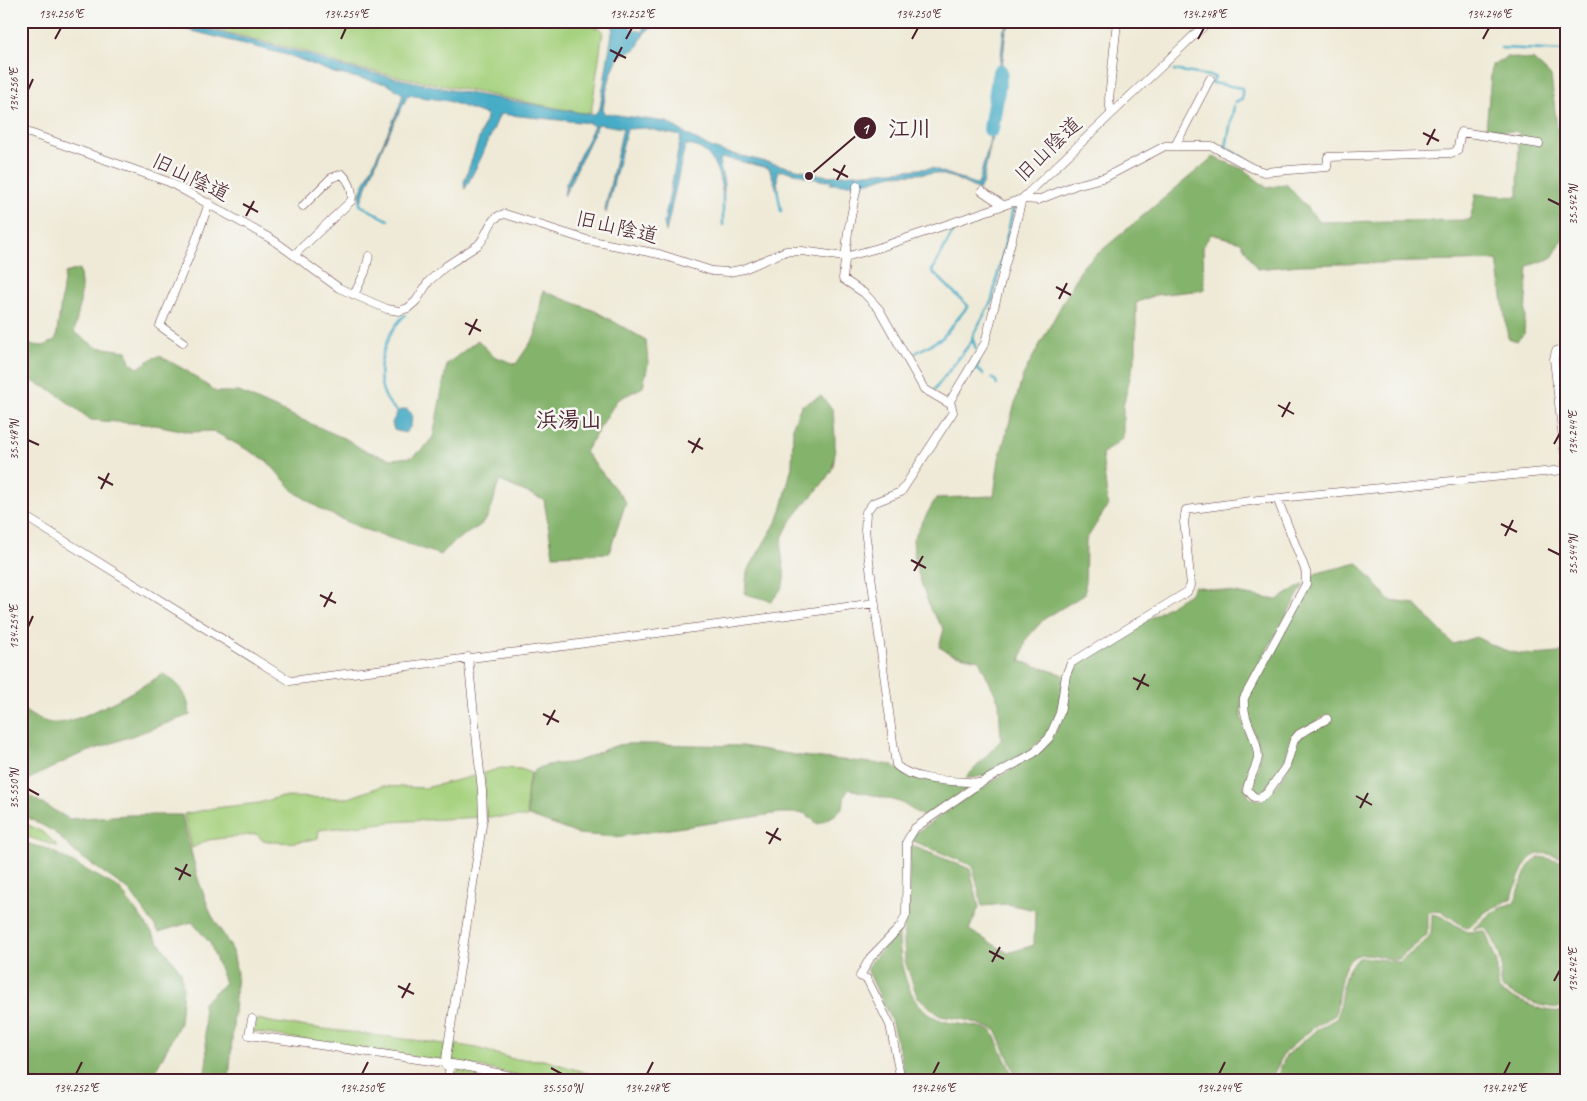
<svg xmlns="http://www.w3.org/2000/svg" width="1587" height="1101" font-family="Caveat,'Klee One',sans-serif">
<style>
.green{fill:#a5d17d;stroke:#787854}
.forest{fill:#84b36c;stroke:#67694c}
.water{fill:#46acc6;stroke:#486678}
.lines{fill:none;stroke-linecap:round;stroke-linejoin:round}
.stream{stroke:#46acc6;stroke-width:2.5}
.river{stroke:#46acc6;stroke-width:16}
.street-casing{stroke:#633d45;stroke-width:9}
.street{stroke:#fff;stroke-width:8}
.ticks{fill:none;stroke:#4a1f2b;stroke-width:2}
.labels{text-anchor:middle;stroke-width:5;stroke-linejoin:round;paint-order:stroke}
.street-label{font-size:21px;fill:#4a1f2b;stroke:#f6f6f2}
.neighbourhood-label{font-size:22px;font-weight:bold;fill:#4a1f2b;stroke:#f6f6f2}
.leader{fill:none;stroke:#4a1f2b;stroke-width:2}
.callout-dot{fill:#4a1f2b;stroke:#f6f6f2;stroke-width:2}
.mark-label{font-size:15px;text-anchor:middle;font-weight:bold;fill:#fff}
.callout-label{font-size:22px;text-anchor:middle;font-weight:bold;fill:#4a1f2b;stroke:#f6f6f2;stroke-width:5;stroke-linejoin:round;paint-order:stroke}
.neatline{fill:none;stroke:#4a1f2b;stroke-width:2}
.ticks-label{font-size:12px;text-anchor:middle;fill:#4a1f2b}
</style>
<rect width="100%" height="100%" fill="#f6f6f2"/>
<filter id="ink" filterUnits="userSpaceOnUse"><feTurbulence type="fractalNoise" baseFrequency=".02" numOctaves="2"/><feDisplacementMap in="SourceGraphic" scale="10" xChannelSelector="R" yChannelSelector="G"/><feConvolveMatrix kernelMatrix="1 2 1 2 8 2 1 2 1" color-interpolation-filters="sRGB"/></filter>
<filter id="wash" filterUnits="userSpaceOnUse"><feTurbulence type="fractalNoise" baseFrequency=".0096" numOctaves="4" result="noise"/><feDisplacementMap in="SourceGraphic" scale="20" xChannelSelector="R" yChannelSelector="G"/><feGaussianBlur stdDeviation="1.12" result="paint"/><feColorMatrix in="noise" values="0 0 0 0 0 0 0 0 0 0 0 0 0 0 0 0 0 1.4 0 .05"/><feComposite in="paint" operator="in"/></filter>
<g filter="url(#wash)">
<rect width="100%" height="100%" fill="#efead7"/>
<path class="green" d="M179,21H562L600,28L603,31L591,113H581L341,65L307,52Z
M501,768L521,769L531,773C527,782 525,806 528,817H486L484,773Z
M478,775L480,817L391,822L319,830L318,838C298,843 282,844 262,840L257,834L208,840L192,848L184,814L215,808L259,803L279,797L349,798L382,786L425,788Z
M21,821L44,833L59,847L21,835Z
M258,1019L276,1023L445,1044L442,1062L255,1032L253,1031Z
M452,1044L477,1048L513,1059L544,1060L610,1080H541L460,1063L451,1059Z
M463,1069L515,1080H455L458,1070Z"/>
<path class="forest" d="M1507,57L1534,60L1551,76L1557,128L1566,130V233L1552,258L1528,266L1524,334L1517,341L1508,338L1497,260L1300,265L1257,269L1241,242L1211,234L1203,246L1204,290L1155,295L1136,303V353L1123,406V438L1102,454L1108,505L1086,540L1085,594L1044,619L1027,638L1020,661L1064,675C1057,724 1054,737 1010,763C995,771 984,778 966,778L1001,740L999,702L979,660L951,654L939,647L944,629L931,611L915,565L913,539L936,498L994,496L999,459L1023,375L1083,266L1213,157L1243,169L1267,188L1286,184L1320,222L1470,220L1476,194L1518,197L1519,132L1486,129L1492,65Z
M79,269C84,290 79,311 74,332L96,347L127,351L130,362L138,368L151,359L160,356L187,371L216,392H239L348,440L363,450L391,459L412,457L423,449L433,437L447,364L478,340L493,356L516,364L535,336L543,291L595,311L646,340L648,364L643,387L617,400L585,452L626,502L609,553L553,555L544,500L500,481C494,492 495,504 487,518C480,528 468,532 458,539C452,543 446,549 441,555L363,529L322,510L295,492L266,460L213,431L190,432L156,425L91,420L53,391L21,376V344L44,346L56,339L65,273Z
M821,396L833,410C834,425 838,458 831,471C818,494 793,511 783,536C777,552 788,569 783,585C781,591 775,596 772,601L745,594L747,572L778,519L783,504L792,466L793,425L801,406Z
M1358,563L1390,601L1415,604L1453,644L1476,637C1512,656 1526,657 1566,652V859C1558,857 1547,852 1539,854C1522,857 1517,887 1511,899L1487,911L1470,927L1466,928L1443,912L1432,911L1427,914V935L1399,959C1387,960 1376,954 1365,954C1337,954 1340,997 1335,1015L1313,1028L1284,1053L1271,1080H1018L996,1030L966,1020L940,1016L917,996L905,961L903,926L908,916L910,845L970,869L979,907L969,930L1008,953L1034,945L1035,910L1007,904L982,906L973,866L911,840L913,835L963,800L1043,749C1069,722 1062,698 1072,666L1191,593L1194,586L1277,600L1304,584L1249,682L1242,699L1241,717L1253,743L1255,756L1244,786L1250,798L1262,800C1273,793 1284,777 1289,765C1293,755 1293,745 1301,736C1311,727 1322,728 1333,722L1328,714L1291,738L1284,763L1264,793L1254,794L1251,790V783L1258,768L1260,750L1245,710L1247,699L1258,674L1306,590L1308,578L1317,573Z
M164,674C181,684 188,696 190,715L76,756L21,783V707C27,714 42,722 52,723C78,726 139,687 164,674Z
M649,744L742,746L801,756L893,765L895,768L975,784L924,817L900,802L849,789L845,795L843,807L835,815L818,824L804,813H780L615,837L578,834L529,816C526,808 527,778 533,772C544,762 561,765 574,762C589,758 603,749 618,745C628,743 639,744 649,744Z
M21,791L69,819L128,815H182L198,879L211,914L233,951L237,973L229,1080H204L207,1057L203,1003L225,983L210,943L192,922L159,932L130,891L77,854L53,831L21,814Z
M21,842L48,849L119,888L181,972L183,987L180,1023L154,1074L160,1080H21Z
M1541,857L1566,862V1007C1544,1010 1521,999 1502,988C1498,981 1501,975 1502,968C1502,959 1492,932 1485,927L1473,929L1491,913L1514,902C1522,888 1524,861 1541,857Z
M1432,914L1443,917L1467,932L1484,931L1486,933L1497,963V986L1500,992C1522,1001 1542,1014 1566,1011V1080H1275L1286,1056L1315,1031L1337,1018C1343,997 1340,968 1361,957L1400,962L1428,939L1431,933Z
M899,931C899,962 906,1005 938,1019C953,1026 974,1023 992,1031L1015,1080H905L901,1056L891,1020L868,971L869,964Z"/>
<path class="water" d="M153,21H173L307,54L339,66L461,92L594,115L600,108L614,21H625L631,28L642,32L646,21H662L645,32L636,49C632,51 624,53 621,55C612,63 603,101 603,113L667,122L703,144L724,152L827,176L932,168L978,185L989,144L994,108L997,109L983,182L979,190L952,177L935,173L891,175L862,184H830L832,181C813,182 794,169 777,171L778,192L769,168L725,158L720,159C718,170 727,179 723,195C719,172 713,146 685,145L666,232L664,223L681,136L644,128L627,129L606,213L605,209L623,128L598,124L564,196L566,184L594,126L589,123L500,114L481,158L465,189L464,182L487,115L448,101L408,95L384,143L360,204V193L399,108L403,94L387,84L334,73L291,56Z
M1012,21H1015L1006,30L999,93H997L1004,29Z
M407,409L412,414L411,426L405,433L394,430L392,423L398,411Z"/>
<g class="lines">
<path class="stream" d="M1501,48L1566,51
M1174,70L1215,77L1212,83L1242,88V99L1235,102
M1234,106L1226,147L1248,161
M777,188L781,211
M723,194V225
M360,200V205L388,220
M976,349L972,337L992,300L1013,209
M912,355L942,338L968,306L932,271L955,228
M979,362L976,369L983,374
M991,378L996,381L997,385
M935,389L972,341
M400,413C367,392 380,338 405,315"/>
<path class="river" d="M991,129L1000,72"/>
</g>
</g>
<g filter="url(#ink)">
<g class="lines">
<defs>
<path id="street" d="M1111,113L1109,99L1117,21
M21,130L169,182L273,240L339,288L387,309L399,311L408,308L416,301L429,281L446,266L478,245C490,234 487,217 505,214L587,240L659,254L712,271L729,272L744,269L786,251H802L845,257L878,248L1022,199L1209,21
M1175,146L1210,79
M857,186L848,232L843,279L864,293L879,309L924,389L950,404
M982,191L1003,205
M294,255L351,201C354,191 349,181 342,174L331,178L303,206
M354,295L365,272L369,256
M183,342L160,326L196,240L209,203
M1277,498L1306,572V584L1244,698C1242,722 1257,734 1258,756C1258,767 1248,778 1247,790L1254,797L1260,798L1267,793L1286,766L1294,740L1299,734L1327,719
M21,514L290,681L564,646L875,603
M981,783C958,781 913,782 896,765L865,530L866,512L873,503L901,492L953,412L950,401L985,343L1022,199L1038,200L1076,185L1106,177L1165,146H1212L1252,168L1264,172L1327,167L1328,157L1451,153L1457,151L1461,132L1539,144
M252,1019L249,1035L459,1065L529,1080
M445,1065L483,819L482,791L468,657
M448,1080L450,1064
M901,1080L890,1025L867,979L860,976L870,958L901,926L906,915L907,841L915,828L977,785L1034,753L1049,738L1060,713L1066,675L1071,663L1187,592L1191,585L1184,522L1186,510L1258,500L1564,470L1566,465L1554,359L1556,351L1566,348"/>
</defs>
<use href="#street" class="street-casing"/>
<use href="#street" class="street"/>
</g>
</g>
<path class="ticks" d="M55,39L61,28M341,39L346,28M626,39L632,28M912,39L918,28M1198,39L1204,28M1483,39L1489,28M610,50L626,58M614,62L622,47M28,90L33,79M1423,133L1439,141M1427,145L1435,129M833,169L848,177M837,180L845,165M1548,199L1560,205M243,204L258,212M246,216L254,201M1056,287L1071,295M1059,299L1067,283M465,323L481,331M469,335L477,319M1278,405L1294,414M1282,417L1290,402M28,440L39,445M688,441L703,449M1554,444L1560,433M692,453L700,438M98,477L113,485M101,489L109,473M1501,524L1517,532M1505,536L1513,520M1548,549L1560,555M911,560L926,568M914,571L923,556M320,595L336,603M324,607L332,592M28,627L33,616M1133,678L1149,686M1137,690L1145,674M543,714L559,722M547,725L555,710M28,789L39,795M1356,796L1372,805M1360,808L1368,793M766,832L781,840M769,844L778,828M175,868L191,876M179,880L187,864M989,951L1004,959M992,962L1000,947M1554,981L1560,970M398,986L414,994M402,998L410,983M551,1068L562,1074M76,1074L82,1062M362,1074L368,1062M647,1074L653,1062M933,1074L939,1062M1219,1074L1225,1062M1504,1074L1510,1062"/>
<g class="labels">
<g class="street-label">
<text transform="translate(1048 149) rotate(-44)" y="7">旧山陰道</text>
<text transform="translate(191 177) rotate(26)" y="7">旧山陰道</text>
<text transform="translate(617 227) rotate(13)" y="7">旧山陰道</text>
</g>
<g class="neighbourhood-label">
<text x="569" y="427">浜湯山</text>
</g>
</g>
<path class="leader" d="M809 176L865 128"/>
<g class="callout-dot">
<circle cx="809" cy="176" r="5"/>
<circle cx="865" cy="128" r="12"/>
</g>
<g class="mark-label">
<text x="865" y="134">1</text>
</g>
<g class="callout-label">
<text x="910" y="136">江川</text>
</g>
<rect width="1587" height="1101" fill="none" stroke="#f6f6f2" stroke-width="55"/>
<rect x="28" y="28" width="1532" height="1046" class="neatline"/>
<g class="ticks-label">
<text x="61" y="18">134.256°E</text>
<text x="346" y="18">134.254°E</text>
<text x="632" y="18">134.252°E</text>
<text x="918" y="18">134.250°E</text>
<text x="1204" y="18">134.248°E</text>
<text x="1489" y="18">134.246°E</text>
<text transform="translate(14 90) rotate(-90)" y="4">134.256°E</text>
<text transform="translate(1573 205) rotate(-90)" y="4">35.542°N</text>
<text transform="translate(1573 433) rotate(-90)" y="4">134.244°E</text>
<text transform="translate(14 440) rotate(-90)" y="4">35.548°N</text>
<text transform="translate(1573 555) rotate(-90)" y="4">35.544°N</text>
<text transform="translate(14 627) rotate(-90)" y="4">134.254°E</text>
<text transform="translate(14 789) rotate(-90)" y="4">35.550°N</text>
<text transform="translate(1573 970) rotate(-90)" y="4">134.242°E</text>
<text x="76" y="1092">134.252°E</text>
<text x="362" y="1092">134.250°E</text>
<text x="562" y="1092">35.550°N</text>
<text x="647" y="1092">134.248°E</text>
<text x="933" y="1092">134.246°E</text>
<text x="1219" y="1092">134.244°E</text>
<text x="1504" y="1092">134.242°E</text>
</g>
</svg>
